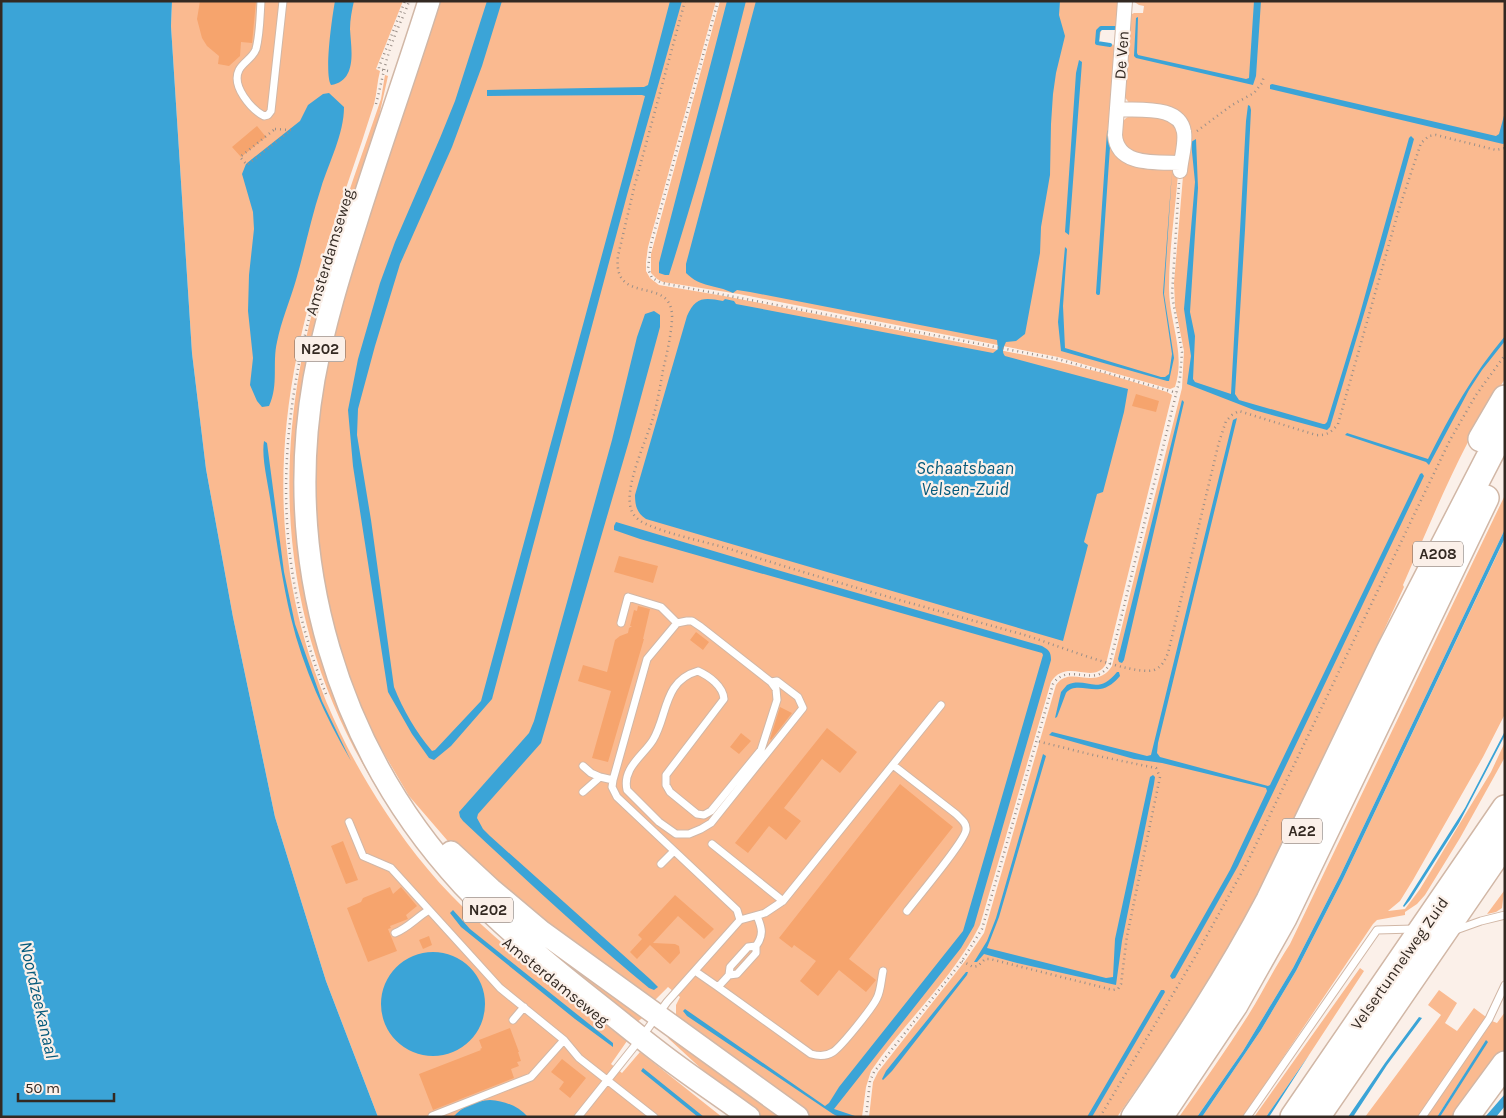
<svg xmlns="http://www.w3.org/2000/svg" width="1506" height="1118" font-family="Karla,sans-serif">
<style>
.green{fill:#faba90}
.water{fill:#3ba4d7}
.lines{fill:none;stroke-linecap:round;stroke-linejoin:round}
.stream{stroke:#3ba4d7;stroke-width:4}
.building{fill:#f6a46d}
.lane-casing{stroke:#d1b7a6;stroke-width:9}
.street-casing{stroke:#d1b7a6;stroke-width:16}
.primary-casing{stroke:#d1b7a6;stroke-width:24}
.highway-casing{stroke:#d1b7a6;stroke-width:28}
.path{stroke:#9a8f88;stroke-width:2.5;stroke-dasharray:1 4;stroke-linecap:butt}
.lane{stroke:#fff;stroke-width:7}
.street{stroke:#fff;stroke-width:14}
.primary{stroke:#fff;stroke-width:21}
.highway{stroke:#fff;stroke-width:25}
.labels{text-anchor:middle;stroke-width:4.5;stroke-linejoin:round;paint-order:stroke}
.shield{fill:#fbf0e9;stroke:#6f655e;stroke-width:1}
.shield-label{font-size:15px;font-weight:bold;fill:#332922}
.street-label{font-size:16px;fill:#332922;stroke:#fbf0e9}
.water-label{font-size:18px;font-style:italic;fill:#055a7c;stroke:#fbf0e9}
</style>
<rect width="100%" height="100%" fill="#fbf0e9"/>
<path class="green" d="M172,1H403L376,69L380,71C377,82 377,93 374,104C348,188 314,269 297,355C266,509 287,648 368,784C392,824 419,862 451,895C504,950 567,995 627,1041L611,1064L622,1073L640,1052L722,1117H378L326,981L275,817L233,617L206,469L192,353L171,26Z
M438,1H716L648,247L646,262V271L650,278L659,285L724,296L1055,361L1107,374L1167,392L1172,395L1106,664C1093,686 1067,657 1051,682L980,925C953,979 905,1021 871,1071L866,1087L862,1117H806L676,1017V1005L680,997L668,987L655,1000H643L453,847L409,796L373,735L344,668L316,552L314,438L333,328Z
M720,1H1121L1117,30H1101L1099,42L1115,45L1113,145L1173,165L1178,174C1175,212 1169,250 1169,288C1169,322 1186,353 1175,387L1170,389L1058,357L739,294L663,282L657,279L651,273V254Z
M1133,1H1505V379C1462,443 1434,515 1403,585L1404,587C1345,713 1290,842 1220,963C1189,1017 1152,1066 1117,1117H869L873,1082L878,1072L965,961L984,933L1056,685C1070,664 1096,692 1112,666L1182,388L1184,351L1175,306L1174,283L1187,129L1130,104L1124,96L1130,15L1134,13H1143L1144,6L1139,5Z
M385,75L388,76L371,152L320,314L310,612L438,872C314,725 266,558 300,368C317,276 351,187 381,99Z
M1147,114L1174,122L1180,137L1175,158L1139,156L1121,142C1123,116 1120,117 1147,114Z
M1505,495V529L1340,876L1293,968L1243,1051L1197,1117H1179C1203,1083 1227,1049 1249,1014C1263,991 1275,967 1290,944Z
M1505,538V714L1483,757L1413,880L1400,901L1388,911L1405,909L1420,889L1491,772L1505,742V757L1460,838L1425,895L1417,904L1405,912V915L1377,920L1373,924L1243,1117H1202L1261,1030L1296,971L1343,879Z
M440,847L645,1016L637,1022L583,986Z
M1504,891L1502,908L1496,912L1487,914Z
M1360,968L1364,971L1309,1055L1266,1117H1254Z
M1439,990L1457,1003L1445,1023L1457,1031L1474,1008L1486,1017L1418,1117H1365L1441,1015L1428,1005Z
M1505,1012V1050L1453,1117H1440L1486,1041L1437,1117H1426L1492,1021L1497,1023Z
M664,1032L792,1117H760L719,1085L669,1039Z"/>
<path class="water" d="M1,1H172L171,26L192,353L206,469L233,617L275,817L326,981L378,1117H1Z
M335,1H354C352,10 350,19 350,29C351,48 358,81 331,85C324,74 332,17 335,1Z
M487,1H502L482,66L452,147L400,264L375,346L358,409L357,435L371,520L394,687C403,710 416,732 432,751L435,750L481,701L645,96L642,95L487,96V90L644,87L648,85L670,1H682L627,195L492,699L451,746L434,760L429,758L412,734L388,692L353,466L348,410L358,359L380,283L395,242L440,138L455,101Z
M727,1H746C723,93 698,184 669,275H665L659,273V263Z
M756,1H1060L1059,15L1065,36L1056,73L1053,94L1051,124L1050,175L1041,227L1040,253L1025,334L1016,341L1006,342C1004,347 1001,351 1005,356L1128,389L1124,412L1103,492L1097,494L1084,542L1088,545L1063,641L646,519C637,513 635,506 635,495L687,316C695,297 704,297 723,301L725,299L734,301L736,304L993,353L998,349L997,340L750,292L737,290L733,293C715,284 701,288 686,273V264Z
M1254,1H1261L1256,76L1253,85L1136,58L1134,56L1136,18L1138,17L1137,53L1138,55L1246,79L1249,78Z
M1079,60L1082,62L1069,235L1065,232L1076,73Z
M1272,84L1496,136L1499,134L1505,112V143L1503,144L1270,89V85Z
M329,93L344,107C344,134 329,162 321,188C311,218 305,249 296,280C290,301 281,321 277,342C272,363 279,385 269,406L262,407L257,401L250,385L253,358L248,311L249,275L254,229L253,212L242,174L246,164L252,159L300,121L308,105L323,94Z
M1248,105L1250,106L1251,110L1245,230L1235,394L1239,400L1323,424H1325L1327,422L1359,317L1409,138L1411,136L1414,139L1384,247L1330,427L1327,430L1254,410L1187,384L1191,356L1184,309L1195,182L1191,142L1196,139L1198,188L1190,312L1195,336L1193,379L1195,382L1231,394L1246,121Z
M1172,171L1164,294L1174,358L1169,381H1167L1061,351L1058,322L1065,247L1067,249L1063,306L1065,348L1161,377H1165L1169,374L1172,354L1163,293Z
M654,311L660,315V327L629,441L541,743L478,814L477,818L483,829L490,836L650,979L658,987L654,990L649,988C585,935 524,878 463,821L460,817L459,812L529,733L534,721L612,440L637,337L645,314Z
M1505,336V341L1482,370L1469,390L1429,465L1426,462L1345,435L1347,433L1428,459C1450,415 1473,374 1505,336Z
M1182,400L1184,402L1124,660L1122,663L1119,662L1118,659Z
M1237,418L1158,743L1157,753L1160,757L1268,786L1270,785L1420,474L1422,473L1424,476L1238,866L1175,978L1172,979L1170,976L1230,870L1267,791L1266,788L1162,763L1134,759L1049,735L1052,732L1147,756L1151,755L1233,420Z
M264,441L267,443L284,572L295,624L322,701L351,761C325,716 303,668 291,618C282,581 277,543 271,505C269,487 261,458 264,441Z
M616,522L791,574L1042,646C1049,650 1051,652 1051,660L974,926L961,948L834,1109L858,1117H839L833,1114L687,1016L683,1011L685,1009L825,1106L829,1103L839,1087L963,931L1043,655L1042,653L640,539L614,530V526Z
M1505,529V538L1500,548L1343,879L1296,971L1261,1030L1202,1117H1197L1243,1051L1293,968L1340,876Z
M1117,672H1119L1120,676C1115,682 1108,688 1100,689C1089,691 1074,683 1066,693L1057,717L1055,718L1061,692L1067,685C1087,676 1097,697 1117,672Z
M1505,731L1504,737L1459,823L1410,900L1404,907L1403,906L1465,808Z
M1043,754L1046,756L999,917L987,948L1106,978L1113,977L1115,939L1150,777L1153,775L1155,777L1154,784L1122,941L1116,985L1017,963L984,954L977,962H974L987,941L996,918Z
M453,910L470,929L613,1043V1047L575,1019L461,927L450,913Z
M381 1004a52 52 0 1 1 104 0a52 52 0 1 1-104 0Z
M966,972H968L967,975L892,1071L883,1080L882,1079L886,1071Z
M1161,990H1164L1165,992L1092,1117H1087Z
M1419,1017L1422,1018L1387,1065L1353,1117H1348L1385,1063Z
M1486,1040L1488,1042L1440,1117H1437Z
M1309,1055L1269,1117H1266Z
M643,1068L704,1117H698L641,1071Z
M1505,1094V1106L1496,1117H1485Z
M490,1100C505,1101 518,1106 528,1117H453C463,1106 476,1101 490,1100Z"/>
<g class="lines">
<path class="stream" d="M1110,45L1097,43L1098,31L1101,28H1116
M1098,293L1109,132"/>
</g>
<path class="building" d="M200,1H256L252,43L241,42L240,56L229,66L218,64L219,56L207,46L202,38L197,19Z
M257,126L266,137L241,157L232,147Z
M1136,394L1159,401L1156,412L1132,406Z
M619,556L658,566L653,583L614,572Z
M638,606L650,609L643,639H644L608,762L592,758L611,691L578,681L583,665L607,672L615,640L620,636L628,633L629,628L632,626H630L634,610L637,611Z
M696,632L709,642L703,650L690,640Z
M780,707L792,713L771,740L770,739Z
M827,728L857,752L840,773L822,759L784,808L801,821L786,840L769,826L748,853L735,843Z
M741,733L751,741L739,754L730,747Z
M900,784L953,827L849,959L876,980L866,992L839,970L818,996L800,981L816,961L794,945L792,948L779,938Z
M343,841L358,880L346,884L331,846Z
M390,887L393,894L401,887L417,906L406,915L408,919L390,926L391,928L388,929L397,951L368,962L347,908L361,902L363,898Z
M675,895L714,929L704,939L678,916L653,943L675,944L679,946L680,953L670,964L650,945L637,959L630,952L642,939L638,935Z
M429,936L432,945L423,949L419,940Z
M510,1028L519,1052H518L521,1061L517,1062L519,1066L511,1069L514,1078L433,1110L419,1074L481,1050L480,1049L482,1048L479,1040Z
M562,1059L586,1078L570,1098L559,1089L564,1082L551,1072Z"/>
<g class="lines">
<defs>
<path id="lane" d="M261,1C260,16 260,34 256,49C253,58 243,62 239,70C231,86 251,109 264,116L268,115L271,111L283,1
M621,623L628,597L661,607L677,623
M893,765L956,814C961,819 967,823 966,830C965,841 917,898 907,911
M583,766L591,773L600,777
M583,792L600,777L613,780
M349,822L363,856L391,868L500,988L564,1040L579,1058L654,1117
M712,844L783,901
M661,864L674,851
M757,916C762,928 764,935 756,946V953L737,974L729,975L718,987L811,1054C818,1056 827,1056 833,1052C842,1046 873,1007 877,998C881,990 881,980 883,971
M740,920L737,910L617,797L612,787L613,780L647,659L677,623L687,621H692L701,627L771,682L776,689L777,700L761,750L711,811L704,815L697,814L670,792L666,785V775L724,699C723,686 709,676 698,671C663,681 668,715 653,740C643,756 622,768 627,790L659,822L676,834H689L701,829L711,823L803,708L798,697L777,681L771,682
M1453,931L1481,921L1505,915
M395,933C408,928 417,917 429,910
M695,971L718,987
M729,975L730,967L748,947L756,946
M513,1020L524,1007
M432,1116L531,1077L564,1040
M578,1117L641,1038L667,1002L740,920L765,913L783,901L941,705
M1247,1117L1377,930L1414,929
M1422,1117L1489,1019L1505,985"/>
<path id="street" d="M1125,1L1115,135C1117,167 1158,162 1181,163
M1117,109C1138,111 1180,104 1184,132C1186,144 1181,158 1180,171"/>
<path id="primary" d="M429,1C406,74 380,147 357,220C340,273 324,325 314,379C282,561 337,749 463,885C504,928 550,966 596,1002C624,1024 651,1047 679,1067C702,1084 726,1100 749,1117
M451,852L491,889L541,931L798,1117"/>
<path id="highway" d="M1481,439L1505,398
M1134,1117C1183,1046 1229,976 1269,900L1389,651L1505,426
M1160,1117L1235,1005L1284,918L1486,498
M1293,1117L1505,808
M1317,1117L1505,843
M1466,1117L1505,1064"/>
</defs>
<use href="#lane" class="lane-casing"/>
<use href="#street" class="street-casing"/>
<use href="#primary" class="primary-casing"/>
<use href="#highway" class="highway-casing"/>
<path class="path" d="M685,1L634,188L618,256C612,308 674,273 672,319C671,336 667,353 663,370C660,387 657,405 652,421C645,443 624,488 631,509C633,516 639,521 646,524C673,536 704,541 733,550C828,581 925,607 1021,634C1047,641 1133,677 1154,670C1162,667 1165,660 1168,653L1219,442L1226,421L1232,415L1239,411L1316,435C1326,436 1332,432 1338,424L1399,209L1421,143L1429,136L1436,135L1496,150L1505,148
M718,1L651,244L648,269L652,278L662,283L1058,359L1177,393
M388,71L379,69V67L405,1
M376,104C382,82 385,60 394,38C398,26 405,14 409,1
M275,129L291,130L247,165L240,157Z
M1197,131L1232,105L1254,93L1262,83L1264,76
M326,694C255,516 289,362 348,188
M962,961L973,967L978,966L985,959H990L1113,990L1118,989L1121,984L1127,936L1160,777L1156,768L1093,755L1037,741
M866,1117L870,1081L874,1072L962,961L982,929L1053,684C1069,660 1096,691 1110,663L1180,378L1182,352L1172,295L1179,183
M1100,1117L1195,957L1247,863L1450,440L1476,395L1505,355"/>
<use href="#lane" class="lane"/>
<use href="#street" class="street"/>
<use href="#primary" class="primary"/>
<use href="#highway" class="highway"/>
</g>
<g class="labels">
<g class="shield">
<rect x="295" y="336.5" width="50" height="25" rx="4"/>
<rect x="1413" y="541.5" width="50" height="25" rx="4"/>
<rect x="1282" y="818.5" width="40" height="25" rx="4"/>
<rect x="463" y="897.5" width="50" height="25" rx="4"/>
</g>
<g class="shield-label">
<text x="320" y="354">N202</text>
<text x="1438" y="559">A208</text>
<text x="1302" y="836">A22</text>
<text x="488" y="915">N202</text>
</g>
<g class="street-label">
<text transform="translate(1121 55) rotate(-86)" y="6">De Ven</text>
<text transform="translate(329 252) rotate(-73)" y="6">Amsterdamseweg</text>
<text transform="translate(1399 963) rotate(-55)" y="6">Velsertunnelweg Zuid</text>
<text transform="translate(556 981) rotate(39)" y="6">Amsterdamseweg</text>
</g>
<g class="water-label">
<text x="965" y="474">Schaatsbaan<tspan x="965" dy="21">Velsen-Zuid</tspan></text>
<text transform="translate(39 1000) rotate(77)" y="6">Noordzeekanaal</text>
</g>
</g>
<rect width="1506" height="1118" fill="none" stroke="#332922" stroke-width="5"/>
<path d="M18 1093v8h96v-8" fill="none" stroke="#332922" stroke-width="2.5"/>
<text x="25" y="1093" font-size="15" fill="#332922" stroke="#fbf0e9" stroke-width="4" paint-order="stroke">50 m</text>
</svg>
